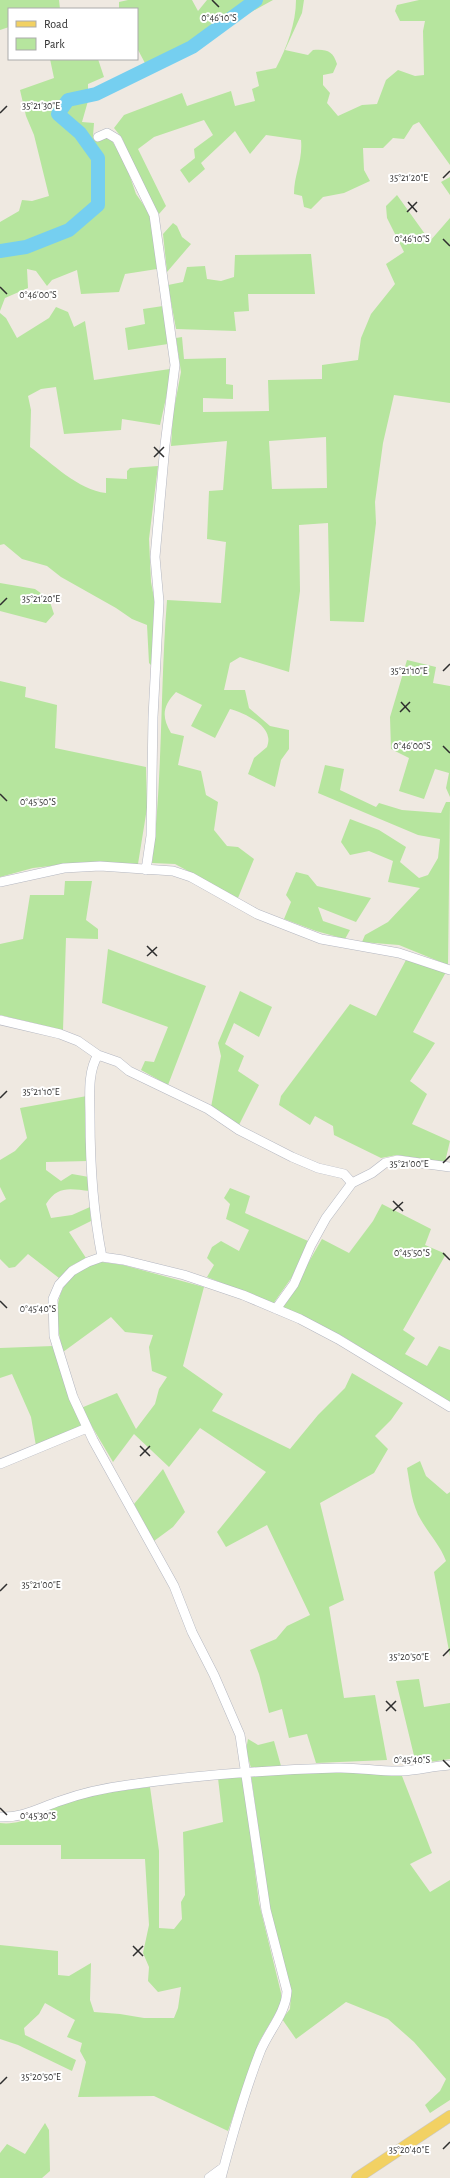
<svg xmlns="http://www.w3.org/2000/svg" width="450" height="2178" font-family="'Alegreya Sans',sans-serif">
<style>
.green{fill:#b6e59e;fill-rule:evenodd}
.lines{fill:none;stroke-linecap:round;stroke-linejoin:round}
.river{stroke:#75cff0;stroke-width:14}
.minor-casing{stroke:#b4b7c1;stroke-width:10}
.major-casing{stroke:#c9c9c9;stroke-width:12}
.minor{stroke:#fff;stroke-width:9}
.major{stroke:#f2d163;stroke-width:11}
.ticks{fill:none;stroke:#2e2e2e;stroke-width:1.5}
.ticks-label{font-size:10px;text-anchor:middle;fill:#2e2e2e;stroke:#fff;stroke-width:4;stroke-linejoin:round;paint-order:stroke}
</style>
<rect width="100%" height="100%" fill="#efe9e1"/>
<path class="green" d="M0,0H59L60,9C43,7 26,9 9,9V27L0,30Z
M128,0H192L198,11L207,0H273L224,27L146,65L137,48V9H119V2Z
M296,0H304L302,13L285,50L308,55L313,50C327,49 333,51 337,64L333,73L323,75V85L330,93L327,103L338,116L362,105L377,104L386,80L398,70L415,76L424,75L423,31L425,21H400L395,11L397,5L419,0H450V165L419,122L413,125L404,139L393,138L383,148H363L364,170L370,181L344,193L323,197L311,209L304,207L302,196L294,194C294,174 303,161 301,140L266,135L250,154L235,131L201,163L205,169L189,183L180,170L195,158L194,149L213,135L204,120L154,137L138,149L166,206L159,214L139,177L122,138L114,128L124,115L182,93L187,106L231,91L235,106L255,101L252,89L259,86L256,72L276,68C287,47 296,23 296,0Z
M50,59H98L104,77L88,84V101L82,122L94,123L93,136L99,141L104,137L111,139L126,165L136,194L150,214L157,269L125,274L119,292L81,294L77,270L52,280L47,286L36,271L27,269L28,288L5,298L0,311V222L19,211L22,200L32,201L49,196L34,135L26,116L20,90L54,78Z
M450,177V195L441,182Z
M397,195L430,241L450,218V403L394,395L383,443L375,502L376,523L364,622L330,621L328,523L299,525L300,591L289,672L240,657L230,663L224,690H245L249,708L270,726L289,730V749L281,760L275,787L248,774L254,758L267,747C268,744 269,740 268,737C266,723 242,712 230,709L215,738L191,726L202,705L176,692C163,706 161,716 171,733L184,736L178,765L201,771L206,795L218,802L214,830L227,846L238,847L254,859L238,898L175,864L152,863C163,775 160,688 167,600L221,603L226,542L207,539L209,491L223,490L227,441L171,446L173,414L181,372L176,338L182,337L184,359L226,358V384L233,385V399L203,398V412L269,411L268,380L322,379V365L358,360L361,338L371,314L395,284L386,264L404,252L387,218L386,206ZM326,437L327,488L272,489L269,441Z
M173,223L177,226L182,237L191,244L167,272L163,234Z
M311,254L315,294H248L249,311L234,312L236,331L176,329L168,285L183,282L187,267L205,266L207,279L221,281L234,277L235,255Z
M163,306L168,344L128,350L125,328L145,324L143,309Z
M56,307L68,312L74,327L85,321L94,380L170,369V380L160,425L122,419L121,430L64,434L56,387L41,389L28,396L31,410L30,447C52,463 78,490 106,493V478L127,479V471L130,468L158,466L149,539L151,582L155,603L152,666L149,663L147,625L132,619L116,608L61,577L47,566L22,559L4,544L0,545V313L6,318L17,338L49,318Z
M0,583L35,589L49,599L54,614L46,623L0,611Z
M407,660L436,667L433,683L450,686V797L446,788L449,773L435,769L424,799L399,791L409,758L391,749L390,717Z
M0,681L26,687L25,697L57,705L55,748L146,767L147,808L138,864L76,863L33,868L0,877Z
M325,765L344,769L340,790L376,807L379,803L402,810L441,813L446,802H450L448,965L399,945L362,942L365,935L388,922L420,888L388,882L393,861L369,851L350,855L341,842L350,819L379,830L406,847L400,862L419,878L428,875L438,858L440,839L418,835L318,793Z
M296,872L308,875L317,886L371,898L356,922L318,907L323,921L350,930L345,939L316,931L284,919L291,902L286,895Z
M65,881H92L86,920L98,929V939L66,938L63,1030L0,1015V944L23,939L30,895H64Z
M108,949L206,986L168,1085L141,1070L145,1061L154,1062L168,1027L102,1003Z
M406,960L446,972L413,1032L435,1043L410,1081L427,1094L412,1124L450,1141L445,1162L397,1155L381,1158L334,1135L333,1126L315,1116L310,1125L279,1105L281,1096L350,1004L376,1016Z
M240,991L272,1007L259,1037L234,1023L225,1044L244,1056L238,1071L259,1085L239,1125L211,1107L221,1056L218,1043Z
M87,1096L88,1161L46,1162V1170L61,1181L72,1174L89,1177L90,1191C70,1189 58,1185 46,1204L51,1218L72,1215L90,1207L91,1221L69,1232L86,1258L71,1266L59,1278L28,1254L15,1267L9,1268L0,1259V1203L6,1199L0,1187V1160L15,1151L27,1138L20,1108Z
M230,1188L250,1196L245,1213L308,1241L292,1277L273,1304L207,1277L214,1265L207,1258L212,1247L221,1241L239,1251L249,1230L226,1219L230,1204L224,1198Z
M382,1204L431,1229L425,1245L446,1254L403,1330L415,1338L405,1354L427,1366L439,1346L450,1350V1404L344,1337L283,1307L322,1239L349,1253L373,1221Z
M102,1262L123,1265L204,1287L183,1366L223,1394L212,1411L290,1449L318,1415L345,1388L352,1373L403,1403L391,1420L375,1436L388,1449L374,1473L320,1503L344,1600L329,1607L344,1698L375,1695L387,1760L316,1763L307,1734L289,1738L282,1709L269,1713L259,1674L250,1650L276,1639L287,1626L310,1615L267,1525L226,1547L217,1532L266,1472L200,1428L169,1467L134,1434L113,1462L81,1408L117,1393L136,1429L155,1404L159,1389L167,1377L152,1371L149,1347L153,1335L125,1332L111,1317L63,1352C52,1310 53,1274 102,1262Z
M53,1346L83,1426L36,1446L31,1417L12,1374L0,1378V1348Z
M420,1461L426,1476L447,1494L450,1492V1656L434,1572L446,1561C440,1545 429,1534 421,1520C412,1506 410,1485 407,1468Z
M163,1469L185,1512L173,1527L154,1541L134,1504Z
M419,1679L424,1707L450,1703V1759L416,1764L396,1681Z
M248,1739L258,1745L274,1741L281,1766L251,1768L246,1750Z
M351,1770L402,1776L432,1853L410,1864L430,1892L450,1880V2100L430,2113L425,2105L440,2091L446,2079L414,2042L388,2019L346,2002L296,2039L282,2019L290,2009L291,1993L270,1911L251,1775Z
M243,1777L259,1903L281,1993V2004L259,2042L228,2131L154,2096L78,2097L86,2062L80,2051L82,2043L67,2037L75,2020L45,2003L39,2014L24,2028L25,2035L76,2060L72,2071L18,2045L0,2039V1945L58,1951V1975L69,1976L91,1963L90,2000L94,2012L120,2014L144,2018H174L178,2008L181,1987L158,1992L148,1981L149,1967L143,1953L149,1925L145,1859H61V1845H0V1823C23,1826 42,1811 62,1804C91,1795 120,1790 150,1787L159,1851V1928L174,1929L182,1919L181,1902L185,1895L183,1832L223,1822L218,1778Z
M45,2123L49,2130L50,2171L42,2178H0V2153L7,2144L25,2154Z"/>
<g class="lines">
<path class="river" d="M0,251L26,247L69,230L98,205V158L80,133L58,114L68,100L96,94L192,47L256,0"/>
<defs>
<path id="minor" d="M98,137L107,133L117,139L154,215L175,365L165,445L155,557L159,602L153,717L151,836L146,870
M0,882L64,868L100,866L173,871L191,877L257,914L321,939L399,953L450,970
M0,1020L60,1034L78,1041L98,1055L118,1062L129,1071L208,1109L239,1130L292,1157L318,1168L344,1174L352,1183
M98,1055C87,1072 90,1098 90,1118C90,1165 93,1211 102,1257
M276,1309L294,1284L311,1245L326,1218L352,1183L372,1173L385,1163L398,1160L450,1167
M0,1464L87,1428
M0,1817C23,1818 39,1808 60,1801C82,1793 105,1788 128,1785C197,1775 266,1770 336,1768C358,1767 380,1772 402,1771C418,1770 434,1766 450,1765
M209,2178L224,2167
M221,2178C232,2136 244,2093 260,2052C268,2032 286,2013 287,1991L266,1910L240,1735L214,1675L192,1632L174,1586L93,1440L73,1397L54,1336L53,1299L59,1285L72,1271L88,1262L102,1257L123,1260L184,1275L243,1295L300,1319L338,1339L450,1407"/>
<path id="major" d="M357,2178L450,2116"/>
</defs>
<use href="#minor" class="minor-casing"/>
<use href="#major" class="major-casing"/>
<use href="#minor" class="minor"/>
<use href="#major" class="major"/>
</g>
<path class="ticks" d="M212,0L219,7M0,113L7,106M443,178L450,171M408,202L417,212M407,212L417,202M443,239L450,246M0,287L7,294M154,447L164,457M154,457L164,447M0,605L7,598M443,671L450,664M401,702L410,712M400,712L410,702M443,746L450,753M0,794L7,801M147,946L157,956M147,956L157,947M0,1098L7,1091M443,1163L450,1156M393,1201L403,1211M393,1211L403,1202M443,1253L450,1260M0,1301L7,1308M140,1446L150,1456M140,1456L150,1446M0,1591L7,1584M443,1656L450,1649M386,1701L396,1711M386,1711L396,1701M443,1760L450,1767M0,1808L7,1815M133,1946L143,1956M133,1956L143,1946M0,2084L7,2077M443,2149L450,2142"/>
<g class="ticks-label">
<text x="219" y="21">0°46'10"S</text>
<text x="41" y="109">35°21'30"E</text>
<text x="409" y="181">35°21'20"E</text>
<text x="412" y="242">0°46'10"S</text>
<text x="38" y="298">0°46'00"S</text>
<text x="41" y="602">35°21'20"E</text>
<text x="409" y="674">35°21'10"E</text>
<text x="412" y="749">0°46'00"S</text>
<text x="38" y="805">0°45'50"S</text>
<text x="41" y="1095">35°21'10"E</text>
<text x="409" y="1167">35°21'00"E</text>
<text x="412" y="1256">0°45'50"S</text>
<text x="38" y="1312">0°45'40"S</text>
<text x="41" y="1588">35°21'00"E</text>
<text x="409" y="1660">35°20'50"E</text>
<text x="412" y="1763">0°45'40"S</text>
<text x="38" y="1819">0°45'30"S</text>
<text x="41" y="2080">35°20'50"E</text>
<text x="409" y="2153">35°20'40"E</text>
</g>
<rect x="8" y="8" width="130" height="52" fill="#ffffff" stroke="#ababab"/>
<rect x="16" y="21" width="20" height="6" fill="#f2d163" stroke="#ababab"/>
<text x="44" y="28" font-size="12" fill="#2e2e2e">Road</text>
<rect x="16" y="38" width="20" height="12" fill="#b6e59e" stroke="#ababab"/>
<text x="44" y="48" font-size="12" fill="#2e2e2e">Park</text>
</svg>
